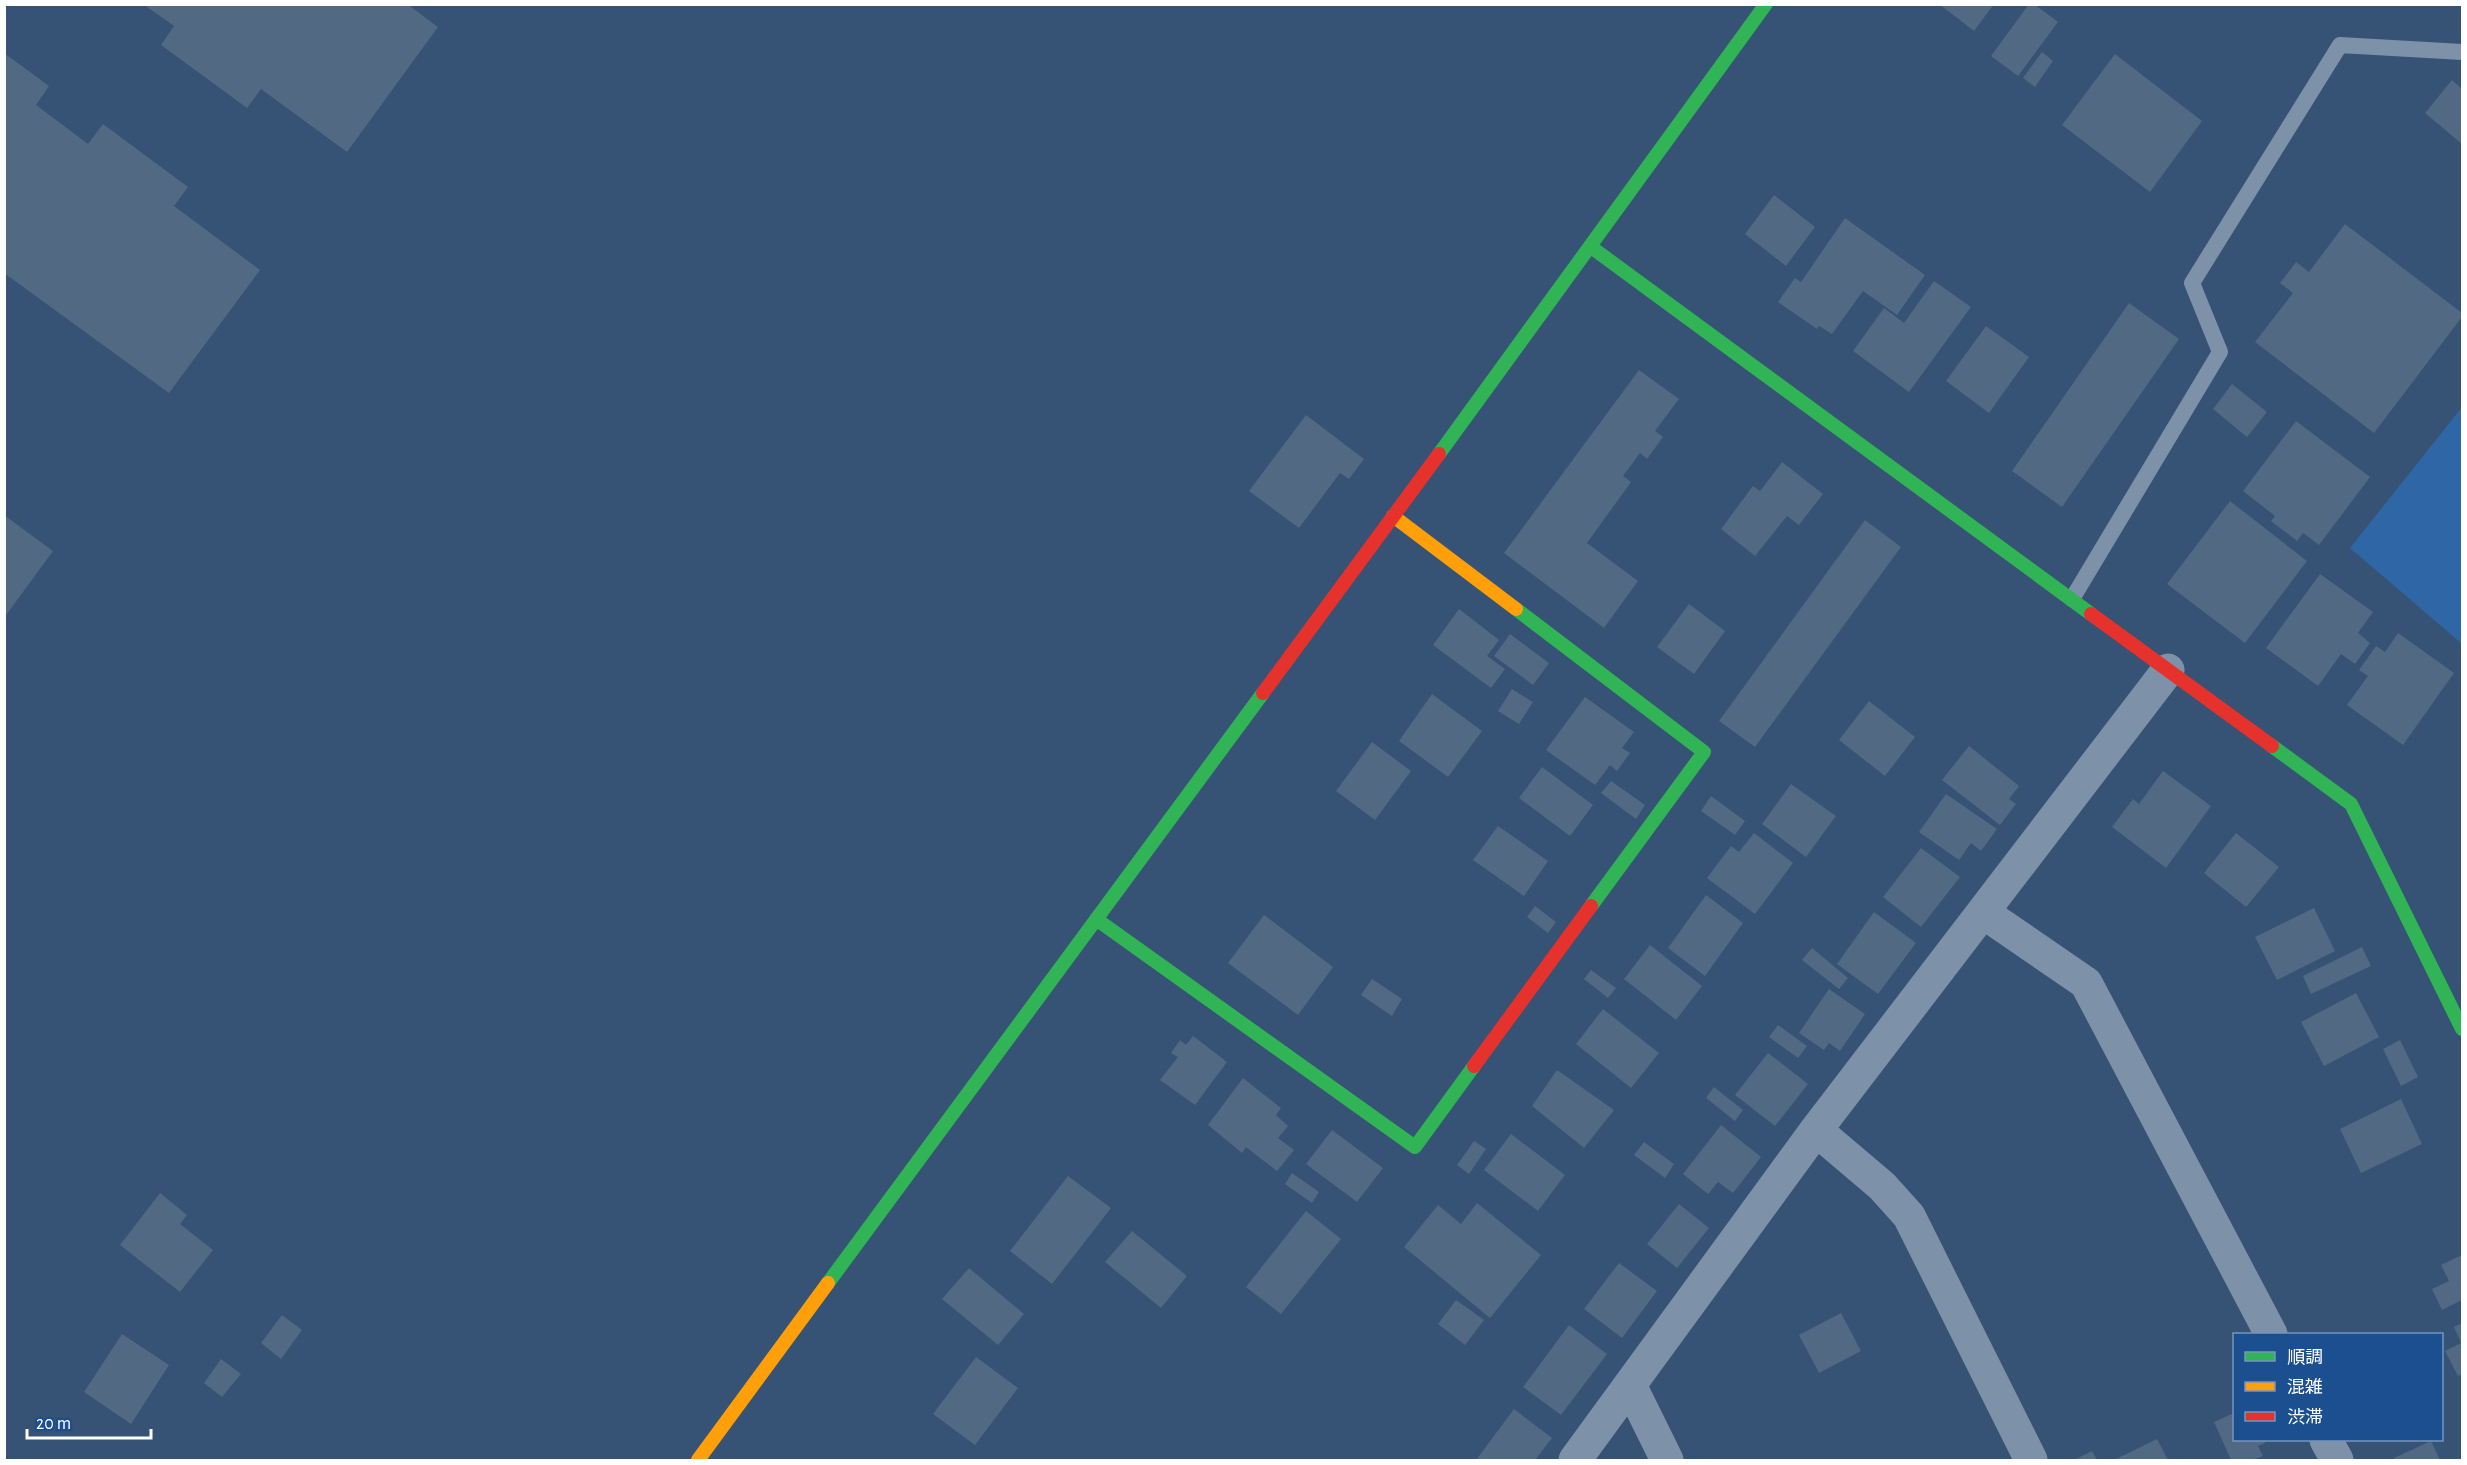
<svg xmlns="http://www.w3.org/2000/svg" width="2467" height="1465" font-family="'Alegreya Sans','Noto Sans JP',sans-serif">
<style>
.green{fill:#2f66a5}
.building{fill:#526984}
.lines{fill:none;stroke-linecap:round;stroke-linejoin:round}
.lane{stroke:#7d92a8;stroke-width:16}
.street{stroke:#7d92a8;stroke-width:33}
.fast{stroke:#30b455;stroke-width:14}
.slow{stroke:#ff9f0a;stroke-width:14}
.jam{stroke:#e5322d;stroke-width:14}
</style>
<rect width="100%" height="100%" fill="#365274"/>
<path class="green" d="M2462,407V644L2350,548Z"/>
<path class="building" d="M143,4H407L438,27L347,152L261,89L247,108L161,45L174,26Z
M1939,4H1994L1974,31Z
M2029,4H2034L2058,22L2018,76L1991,56Z
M2042,52L2053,61L2035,87L2023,78Z
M4,53L49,86L36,105L88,144L103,124L188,187L174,206L260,270L169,393L4,273Z
M2115,54L2202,121L2150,192L2062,125Z
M2452,80L2462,89V144L2425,113Z
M1774,195L1815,227L1786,266L1745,234Z
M1845,218L1925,275L1897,315L1863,291L1832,334L1819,326L1817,329L1778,302L1795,278L1801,282Z
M2345,224L2462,313V317L2374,433L2255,342L2293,293L2280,283L2296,262L2309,272Z
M1934,281L1971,307L1909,392L1853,351L1884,308L1904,323Z
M2129,303L2179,339L2062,507L2012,471Z
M1986,326L2029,357L1989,413L1946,381Z
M1639,370L1679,399L1655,431L1663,437L1647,459L1640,453L1623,476L1631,482L1587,543L1638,581L1604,628L1504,553Z
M2232,384L2267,412L2247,437L2213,409Z
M1306,415L1364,459L1349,479L1340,473L1299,528L1249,491Z
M2296,421L2370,477L2319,545L2303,533L2297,541L2271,521L2275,516L2243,491Z
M1782,462L1823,494L1799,525L1787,516L1755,556L1721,529L1753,486L1760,491Z
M2230,501L2307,561L2245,643L2167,584Z
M4,515L53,551L4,618Z
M1865,520L1901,547L1755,747L1719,721Z
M2320,574L2373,612L2358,633L2370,643L2355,664L2341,654L2318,686L2266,648Z
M1689,604L1725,631L1694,674L1657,647Z
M1459,609L1499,640L1487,656L1505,669L1491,688L1433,645Z
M2398,633L2454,673L2403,745L2347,705L2368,676L2359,670L2376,646L2385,652Z
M1510,634L1549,663L1533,685L1494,656Z
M1512,689L1533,702L1519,724L1498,711Z
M1432,694L1482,731L1448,777L1399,741Z
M1585,697L1634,732L1622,748L1630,753L1617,771L1610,765L1595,785L1546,750Z
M1869,701L1915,737L1885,776L1839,740Z
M1372,742L1411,771L1375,820L1336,791Z
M1969,746L2019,786L2009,799L2016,804L2000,825L1942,780Z
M1542,767L1593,805L1570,836L1519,798Z
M2163,771L2211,806L2166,868L2112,827L2133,799L2139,804Z
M1611,781L1645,805L1636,819L1601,793Z
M1791,784L1836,816L1806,857L1762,824Z
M1946,794L1997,829L1981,851L1971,843L1959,860L1919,832Z
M1711,796L1745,821L1735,835L1701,811Z
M1498,826L1548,861L1524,896L1473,860Z
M1754,833L1793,863L1755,914L1707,878L1731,846L1739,852Z
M2236,833L2279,867L2246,907L2204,873Z
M1921,848L1960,877L1921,927L1883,897Z
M1706,895L1743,923L1705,976L1668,948Z
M1535,906L1556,922L1548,933L1527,917Z
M2314,908L2335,951L2277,980L2255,937Z
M1874,912L1916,943L1878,994L1837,964Z
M1264,915L1333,967L1298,1015L1228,963Z
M1650,945L1702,986L1676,1020L1624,979Z
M2362,947L2371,966L2311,994L2303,976Z
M1812,948L1848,978L1839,989L1802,960Z
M1591,970L1616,988L1608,998L1584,979Z
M1372,979L1402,999L1392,1016L1361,995Z
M1829,989L1865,1014L1840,1051L1829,1043L1824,1050L1799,1033Z
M2356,993L2379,1037L2324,1066L2301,1022Z
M1603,1009L1659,1053L1631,1088L1576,1044Z
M1778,1025L1807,1046L1798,1058L1769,1037Z
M1193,1036L1227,1062L1195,1105L1160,1080L1178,1057L1171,1053L1180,1040L1186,1045Z
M2400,1040L2418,1077L2401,1086L2383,1049Z
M1768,1053L1808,1084L1775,1126L1735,1095Z
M1557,1070L1614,1110L1584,1148L1532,1106Z
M1243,1078L1281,1108L1276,1115L1288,1126L1278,1138L1294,1150L1277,1171L1246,1147L1242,1153L1208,1125Z
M1714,1087L1743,1110L1735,1121L1706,1098Z
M2401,1099L2422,1144L2361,1173L2340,1129Z
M1721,1125L1761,1157L1733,1193L1718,1182L1708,1194L1683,1174Z
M1332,1130L1383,1168L1357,1202L1306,1164Z
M1511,1134L1565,1175L1538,1211L1484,1170Z
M1474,1141L1486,1149L1469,1174L1457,1165Z
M1644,1142L1674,1164L1665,1178L1634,1155Z
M1292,1173L1319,1192L1312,1203L1285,1184Z
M1068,1176L1111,1208L1052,1284L1010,1251Z
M160,1193L187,1215L180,1224L213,1250L180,1292L120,1245Z
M1477,1203L1541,1255L1490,1318L1404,1247L1438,1205L1461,1224Z
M1679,1204L1709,1228L1677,1268L1647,1244Z
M1306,1211L1341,1239L1281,1314L1246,1287Z
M1132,1231L1187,1276L1161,1308L1105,1262Z
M2462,1255V1300L2442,1310L2432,1289L2449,1281L2441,1265Z
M1619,1263L1657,1291L1622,1338L1584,1309Z
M969,1268L1024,1314L998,1345L942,1299Z
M1456,1300L1484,1320L1465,1345L1438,1324Z
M1841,1313L1861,1351L1819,1373L1799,1335Z
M282,1315L302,1330L281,1359L261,1343Z
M2462,1323V1374L2458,1376L2445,1351L2461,1343L2454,1327Z
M1569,1325L1607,1354L1561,1415L1523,1387Z
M122,1334L169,1365L131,1424L84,1392Z
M976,1357L1018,1388L975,1445L933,1414Z
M221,1359L241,1374L222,1397L204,1383Z
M1514,1409L1552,1438L1535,1460H1476Z
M2234,1413V1440H2264L2265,1443L2258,1446L2263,1456L2252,1460H2231L2214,1422Z
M2157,1439L2168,1460H2114Z
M2431,1441L2440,1460H2396L2394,1458Z
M2092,1451L2097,1460H2074Z"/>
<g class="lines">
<path class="lane" d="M2072,599L2220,352L2192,283L2340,45L2462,52"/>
<path class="street" d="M1984,913L2086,983L2271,1334
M1816,1130L1882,1186L1909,1216L2031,1460
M1630,1385L1667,1460
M2326,1440L2337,1460
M1575,1460L1816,1130L2168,670"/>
<path class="fast" d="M1591,247L2091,614
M1439,454L1766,4
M1516,609L1704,752L1591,906
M2272,746L2351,804L2462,1029
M1096,919L1415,1147L1474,1066
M828,1283L1263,693"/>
<path class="slow" d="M1393,516L1516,609
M698,1460L828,1283"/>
<path class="jam" d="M2091,614L2272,746
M1263,693L1439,454
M1474,1066L1591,906"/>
</g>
<rect width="2467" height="1465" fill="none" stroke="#ffffff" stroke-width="12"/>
<rect x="2233" y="1333" width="210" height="108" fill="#1b4f8f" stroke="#7695bc" stroke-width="1.5"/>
<rect x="2245" y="1352" width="30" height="9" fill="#30b455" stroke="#7695bc" stroke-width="1.5"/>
<text x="2287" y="1363" font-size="18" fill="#ffffff">順調</text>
<rect x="2245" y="1382" width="30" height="9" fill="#ff9f0a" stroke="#7695bc" stroke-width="1.5"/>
<text x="2287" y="1393" font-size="18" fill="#ffffff">混雑</text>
<rect x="2245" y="1412" width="30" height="9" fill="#e5322d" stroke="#7695bc" stroke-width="1.5"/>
<text x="2287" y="1423" font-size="18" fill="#ffffff">渋滞</text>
<path d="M27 1429v9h124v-9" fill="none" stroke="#ffffff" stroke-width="3"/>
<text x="36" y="1429" font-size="18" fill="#ffffff" stroke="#1b4f8f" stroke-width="4.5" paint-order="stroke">20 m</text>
</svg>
